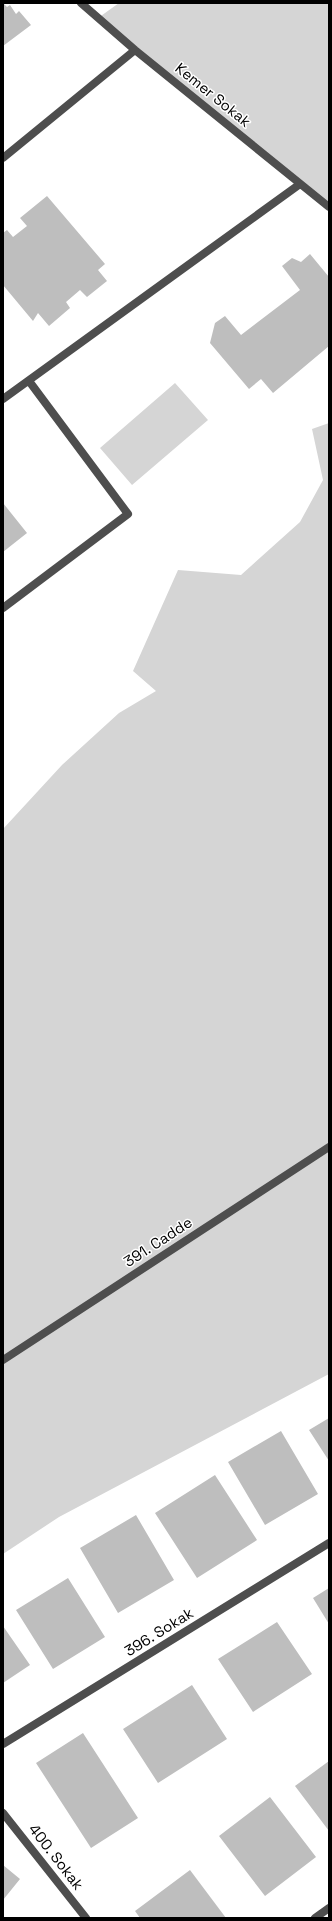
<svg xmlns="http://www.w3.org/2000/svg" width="332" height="1921" font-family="'Space Grotesk',sans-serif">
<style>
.green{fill:#d5d5d5}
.building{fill:#bebebe}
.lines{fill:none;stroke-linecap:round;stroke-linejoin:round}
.street{stroke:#4e4e4e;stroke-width:8}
.labels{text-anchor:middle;stroke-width:3;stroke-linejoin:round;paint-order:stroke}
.street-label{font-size:15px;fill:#000;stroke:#fff}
</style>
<rect width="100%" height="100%" fill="#fff"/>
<path class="green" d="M119,3H329V207L98,18Z
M175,383L208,420L132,485L100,448Z
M329,423V1374L59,1517L3,1554V829L62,765L119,713L156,691L133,671L178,570L241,575L300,522L323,480L312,429Z"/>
<path class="building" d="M3,3L7,7L10,5L16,14L19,11L31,25L3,46Z
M47,196L105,264L98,270L107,281L87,297L80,290L66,302L70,308L49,326L38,313L33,321L3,285V233L7,230L13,237L27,226L20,218Z
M310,254L329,277V346L273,393L261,379L249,389L210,343L215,323L225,316L241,335L300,290L282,266L292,258L301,262Z
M3,503L27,533L3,552Z
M329,1418V1461L309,1430Z
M281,1431L318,1494L265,1525L228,1462Z
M215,1475L257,1540L197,1578L155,1513Z
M136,1515L174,1580L118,1613L80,1548Z
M68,1578L105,1637L53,1669L16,1610Z
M329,1588V1624L313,1598Z
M277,1622L312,1674L253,1712L218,1659Z
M3,1626L30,1665L3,1683Z
M192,1685L227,1739L158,1783L123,1729Z
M83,1733L138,1818L91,1848L36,1763Z
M329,1761V1831L295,1786Z
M270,1797L316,1857L265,1896L219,1836Z
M3,1865L20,1879L3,1900Z
M190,1870L226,1918H140L135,1911Z"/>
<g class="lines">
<path class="street" d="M81,3L135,50L329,207
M3,158L135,50
M3,399L300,184
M3,608L128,514L29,381
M3,1360L329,1147
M3,1744L329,1543
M3,1813L86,1918
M315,1918L329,1908"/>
</g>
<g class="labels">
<g class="street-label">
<text transform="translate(213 95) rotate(39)" y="5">Kemer Sokak</text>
<text transform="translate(158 1242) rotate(-33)" y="5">391. Cadde</text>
<text transform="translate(159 1632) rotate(-32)" y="5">396. Sokak</text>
<text transform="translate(56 1857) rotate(52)" y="5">400. Sokak</text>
</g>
</g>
<rect width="332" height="1921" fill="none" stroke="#000000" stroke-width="8"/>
</svg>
